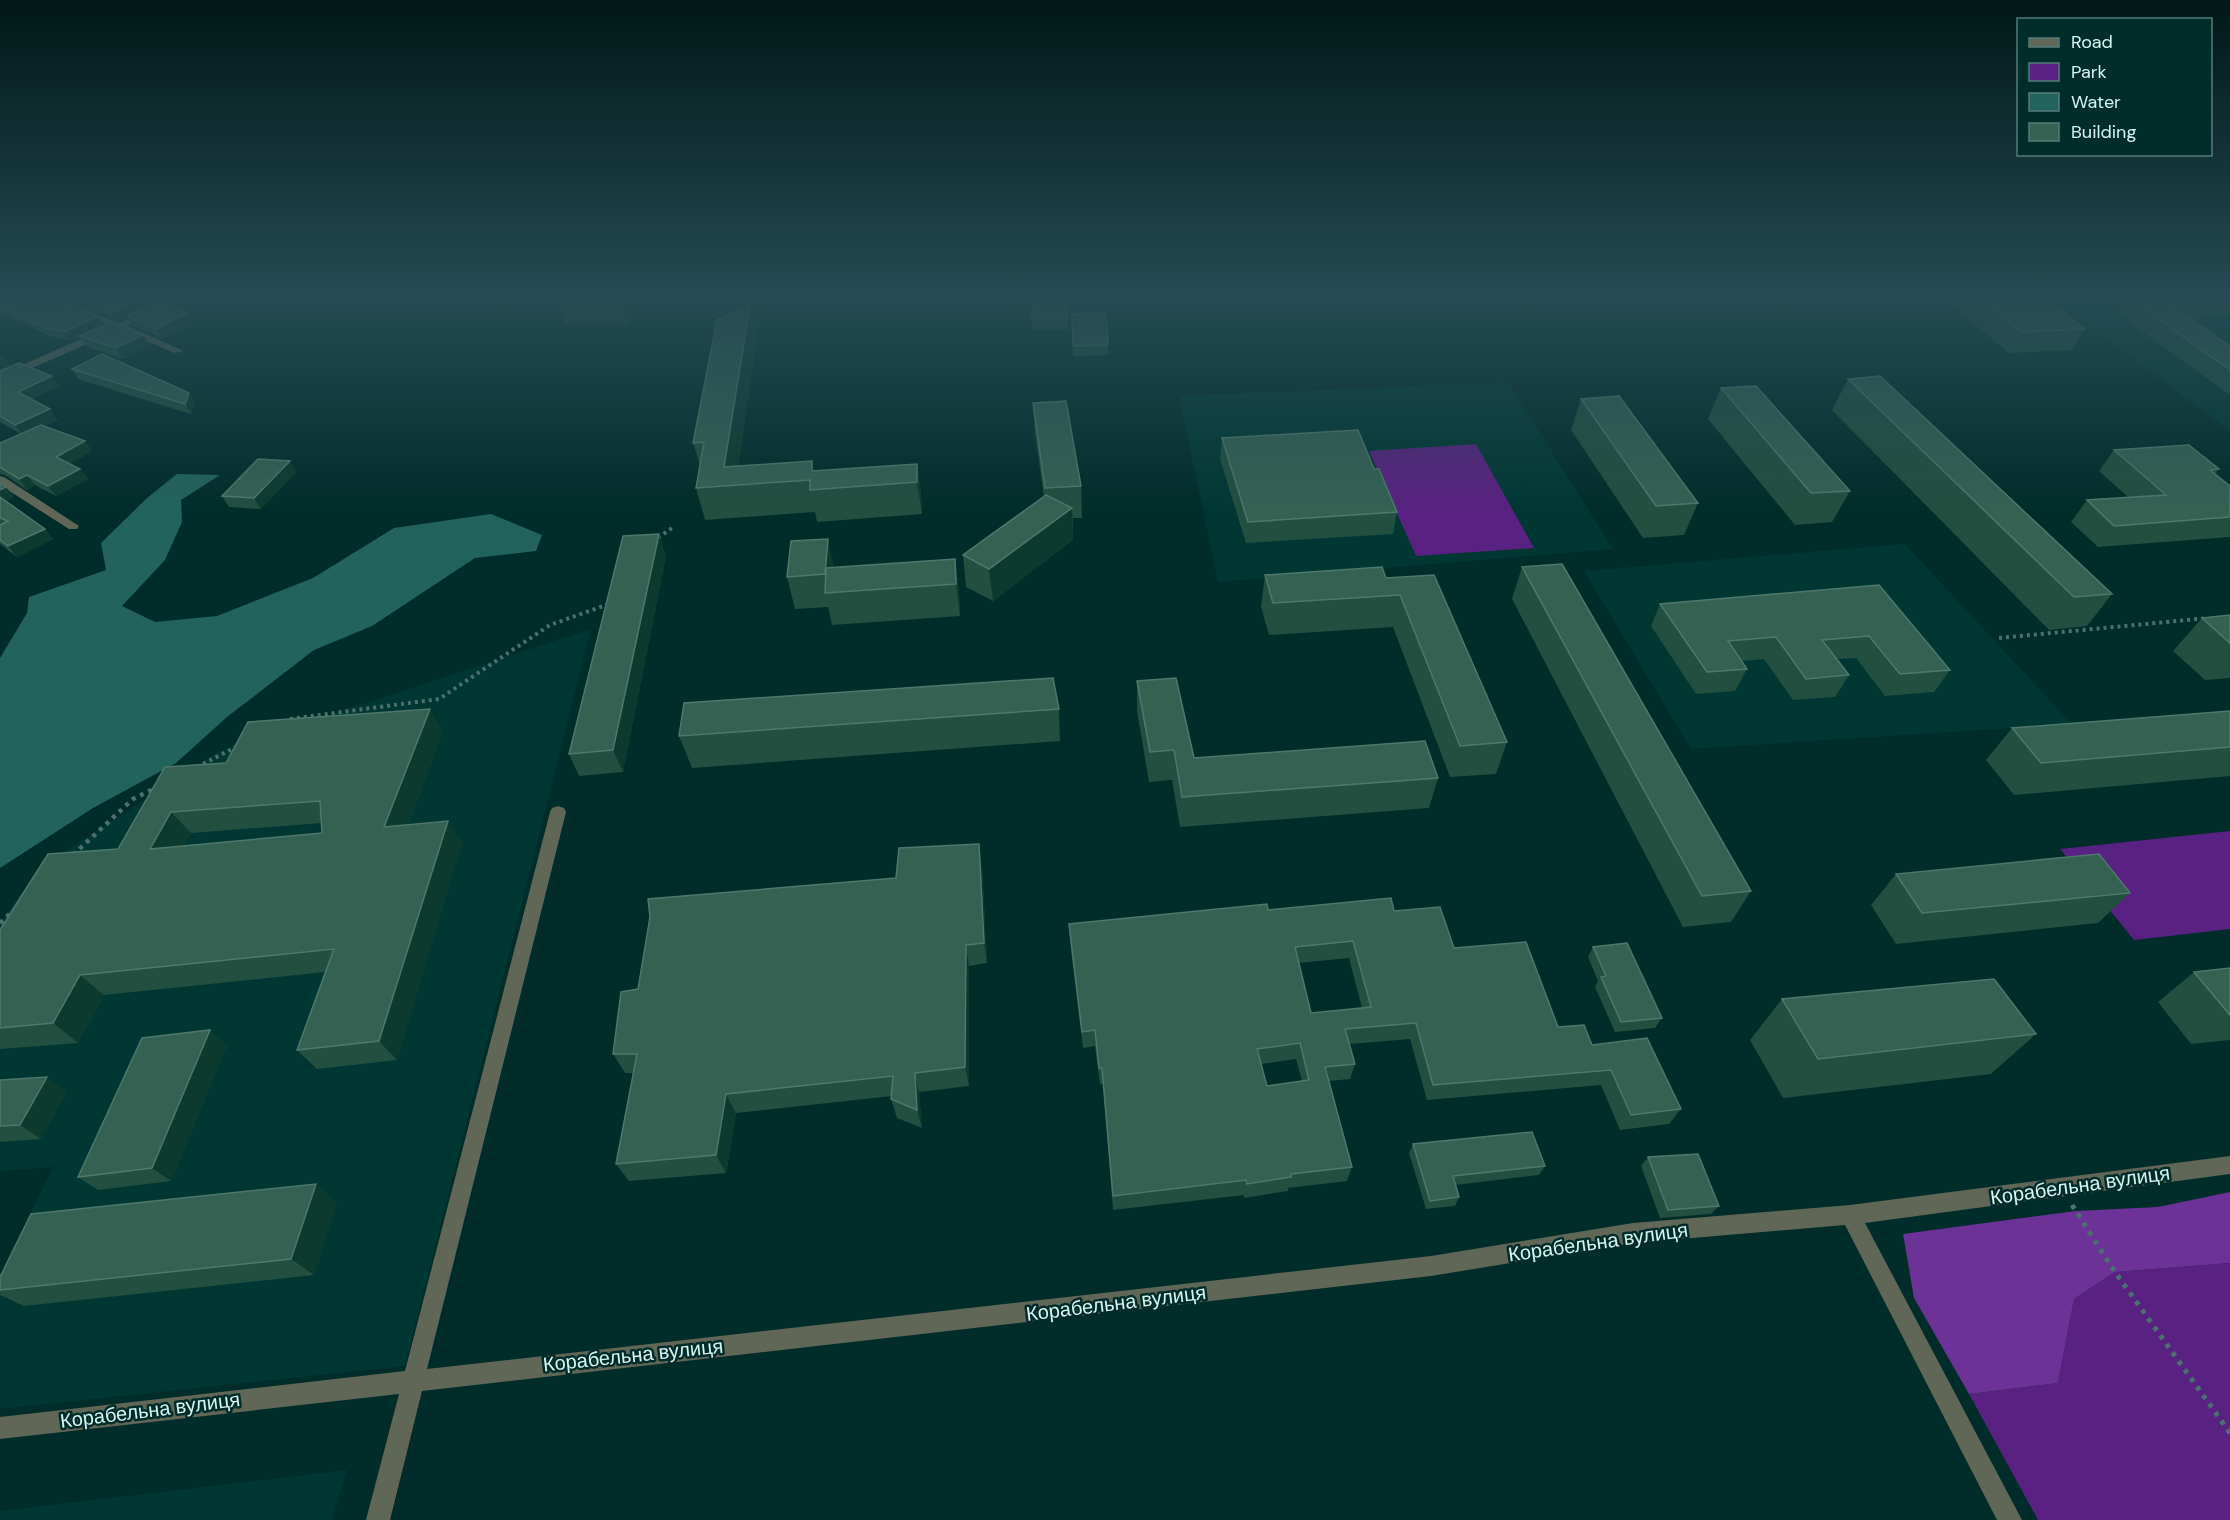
<svg xmlns="http://www.w3.org/2000/svg" width="2230" height="1520" font-family="'DM Sans',sans-serif">
<style>
.built{fill:#003733}
.green{fill:#592181}
.forest{fill:#6c3298}
.water{fill:#23635d}
.lines{fill:none;stroke-linecap:round;stroke-linejoin:round}
.path-far2{stroke:#4b716e;stroke-width:4;stroke-dasharray:3 4;stroke-linecap:butt}
.path-far1{stroke:#4b716e;stroke-width:4.5;stroke-dasharray:4 5;stroke-linecap:butt}
.path{stroke:#4b716e;stroke-width:5;stroke-dasharray:4.5 6;stroke-linecap:butt}
.minor{fill:#606757;fill-rule:evenodd}
.wall{fill:#224f40;fill-rule:evenodd}
.shaded-wall{fill:#0c3a2f}
.building{fill:#356153;stroke:#4f786c;stroke-width:1.5;fill-rule:evenodd}
.labels{text-anchor:middle;stroke-width:5;stroke-linejoin:round;paint-order:stroke}
.near-street-label{font-size:20px;fill:#d8f4f0;stroke:#002c29}
</style>
<rect width="100%" height="100%" fill="#002c29"/>
<path class="built" d="M2050,298H2230V431L2126,354Z
M1508,382L1613,549L1218,582L1179,396Z
M1905,544L2072,724L1691,749L1584,571Z
M591,629L405,1366L0,1409V1276L53,1167L0,1171V923L37,870L219,751Z
M347,1470L332,1520H0V1511Z"/>
<path class="green" d="M1476,444L1534,548L1416,556L1369,451Z
M2230,831V929L2134,940L2060,849Z
M2230,1263V1520H2038L1969,1394L2058,1383L2074,1299L2115,1272Z"/>
<path class="forest" d="M2230,1192V1263L2115,1272L2074,1299L2058,1383L1969,1394L1914,1298L1903,1234L2076,1211L2158,1207Z"/>
<path class="water" d="M177,474L220,475L181,500L182,522L165,560L122,606L155,622L217,616L313,578L394,528L491,514L542,535L536,551L475,558L372,626L314,650L227,717L176,763L93,808L0,868V658L27,613L29,597L106,570L101,543L147,498Z"/>
<g class="lines">
<path class="path-far2" d="M658,538L672,528
M1999,638L2208,618
M290,719L439,699L550,625L609,604
M197,767L238,746"/>
<path class="path-far1" d="M73,855L133,799L155,788
M0,923L13,911"/>
<path class="path" d="M2072,1205L2115,1272L2230,1433"/>
<path class="minor" d="M45,298H58L119,323L175,298H188L128,326L184,351L175,353L119,330L0,382V375L110,326Z
M0,476L4,477L79,526L77,529H69L0,485Z
M558,806L564,808L566,812L427,1369L1431,1256L1633,1223L1850,1205L2230,1156V1174L1865,1223L2022,1520H1997L1845,1225L1633,1243L1431,1276L422,1391L390,1520H366L399,1394L0,1439V1417L405,1371L550,812L552,808Z"/>
</g>
<path class="wall" d="M0,298L104,326L143,335L150,345L123,359L87,347L80,337L70,341L53,337L0,314Z
M64,298H144L147,302L143,303L145,307L194,323L163,339L133,326L127,317L119,321Z
M556,298H638L639,300L627,324H565Z
M1067,298L1068,329L1033,330L1032,319Z
M1945,298H2045L2085,329L2072,350L2009,353Z
M2125,298H2230V316L2190,319L2230,346V395L2116,312Z
M1072,314L1108,345V355L1073,356Z
M757,336L738,466L814,471L917,464L921,495L922,514L817,522L815,512L705,520L696,488L700,465L693,443Z
M0,355L11,366L52,376L59,386L32,399L58,420L44,426L85,441L92,451L69,464L88,479L56,496L35,485L27,490L5,475L0,474V443L21,434L0,422Z
M72,369L189,393L195,403L191,414L78,379Z
M1848,379L2112,594L2087,626L2049,630L1832,410Z
M1721,388L1850,491L1832,522L1795,525L1708,419Z
M1581,399L1698,503L1684,535L1643,538L1571,430Z
M1033,403L1081,486L1082,518H1073V540L993,601L966,587L963,555L1044,497L1035,434Z
M1222,438L1374,469L1397,512L1393,534L1246,543L1220,459Z
M2114,450L2219,469L2215,474L2230,486V537L2098,547L2071,522L2087,500L2128,497L2099,471Z
M296,472L261,509L229,507L222,496Z
M0,483L14,497L6,501L45,529L53,539L17,557L0,544V525L1,524H0Z
M666,556L623,772L579,776L569,754Z
M955,559L959,592L960,616L832,625L828,607L795,609L787,577L834,568Z
M1522,567L1751,891L1731,922L1683,927L1512,599Z
M1265,575L1386,578L1434,575L1507,742L1496,774L1450,777L1393,627L1269,635L1261,607Z
M1879,585L1950,670L1934,692L1885,696L1856,658L1837,659L1849,675L1835,697L1793,700L1764,659L1742,661L1747,669L1735,691L1696,694L1651,626L1660,604Z
M2230,615V678L2205,680L2173,651L2202,618Z
M1137,681L1194,758L1438,778L1429,808L1180,827L1172,780L1149,782L1137,711Z
M1059,709L1060,741L692,768L679,736Z
M2230,711V776L2014,795L1986,760L2012,728Z
M443,731L408,825L448,821L462,842L397,1060L317,1069L297,1050L325,972L104,995L78,1043L0,1049V930L118,849L226,763ZM322,823V833L184,846L191,833Z
M982,866L987,963L969,966V1086L919,1092L922,1128L897,1118L891,1099L892,1096L736,1113L726,1173L629,1181L616,1164L634,1073H625L613,1054L638,989L896,878Z
M1896,874L2130,893L2098,923L1896,944L1871,905Z
M1268,910L1394,911L1454,948L1558,1027L1592,1045L1681,1109L1669,1124L1620,1130L1601,1085L1427,1100L1410,1039L1350,1044L1355,1064L1350,1079L1329,1081L1352,1167L1347,1181L1288,1188V1191L1244,1198V1195L1113,1210L1103,1084H1100L1095,1046L1083,1048L1070,941L1069,924ZM1349,958L1362,1008L1311,1013L1298,963ZM1296,1059L1302,1081L1267,1086L1261,1064Z
M1593,947L1662,1018L1655,1028L1615,1032L1595,987L1598,981L1588,957Z
M2230,968V1040L2191,1044L2158,1002L2194,972Z
M1782,999L2036,1034L1991,1074L1783,1098L1750,1040Z
M227,1045L171,1181L98,1190L78,1177Z
M0,1080L67,1091L41,1139L0,1142Z
M1413,1144L1545,1166L1539,1175L1455,1185L1459,1197L1455,1206L1426,1209L1409,1153Z
M1648,1157L1719,1206L1711,1214L1660,1218L1641,1166Z
M337,1202L314,1275L24,1306L0,1295V1277Z"/>
<path class="shaded-wall" d="M133,298H144L147,302L143,303L146,308L127,316V317L119,321L113,312Z
M618,298H638L639,300L627,324Z
M750,306L757,336L735,485L724,467Z
M188,313L194,323L163,339L156,329Z
M98,317L104,326L70,341L64,332Z
M143,335L150,345L123,359L116,348Z
M5,357L12,367L0,373V359Z
M52,376L59,386L26,402L18,392Z
M189,393L195,403L191,414L185,404Z
M50,409L58,420L23,435L15,425Z
M85,441L92,451L63,467L56,457Z
M290,461L296,472L261,509L254,498Z
M917,464L921,495L922,514L917,482Z
M80,469L88,479L56,496L48,486Z
M27,475L35,485L27,490L19,479Z
M6,487L14,497L3,503L0,500V490Z
M1072,508L1073,540L993,601L989,569Z
M45,529L53,539L17,557L8,546Z
M659,534L666,556L623,772L613,750Z
M828,539L835,571L829,592L825,574Z
M955,559L959,592L960,616L956,584Z
M430,709L443,731L399,848L384,827Z
M171,812L191,833L171,870L150,849Z
M448,821L462,842L397,1060L379,1041Z
M979,844L982,866L987,963L984,943Z
M966,945L969,966V1086L965,1067Z
M80,975L104,995L78,1043L53,1023Z
M210,1030L227,1045L171,1181L152,1168Z
M915,1073L919,1092L922,1128L917,1110Z
M47,1077L67,1091L41,1139L20,1125Z
M726,1094L736,1113L726,1173L716,1155Z
M316,1184L337,1202L314,1275L291,1259Z"/>
<path class="building" d="M0,298H54L98,317L64,332L46,328L0,308Z
M79,298H136L141,299L113,312Z
M1032,298H1067L1068,318L1032,319Z
M1980,298H2045L2085,329L2021,332Z
M2128,298H2160L2230,346V370Z
M2170,298H2230V301L2181,305Z
M155,303L188,313L156,329L127,316Z
M750,306L724,467L812,461V471L917,464V482L810,490V480L696,488L704,442L693,443L717,320Z
M1106,313L1108,345L1073,346L1072,314Z
M112,322L143,335L116,348L79,336Z
M102,354L189,393L185,404L72,369Z
M19,363L52,376L18,392L50,409L15,425L0,416V371Z
M1880,376L2112,594L2074,597L1848,379Z
M1756,386L1850,491L1811,493L1721,388Z
M1619,396L1698,503L1656,506L1581,399Z
M1066,401L1081,486L1045,488L1033,403Z
M41,425L85,441L56,457L80,469L48,486L27,475L19,479L0,467V443Z
M1358,430L1374,469H1379L1397,512L1248,522L1222,438Z
M2189,445L2219,469L2210,470L2230,486V517L2114,526L2087,500L2166,495L2114,450Z
M258,459L290,461L254,498L222,496Z
M0,483L6,487L0,490Z
M1046,495L1072,508L989,569L963,555Z
M0,497L45,529L8,546L0,540V525L8,521L0,518Z
M659,534L613,750L569,754L623,536Z
M828,539L825,574L787,577L791,541Z
M955,559L956,584L825,593L826,568Z
M1562,564L1751,891L1702,896L1522,567Z
M1382,567L1386,578L1434,575L1507,742L1460,746L1400,595L1273,603L1265,575Z
M1879,585L1950,670L1900,674L1869,636L1822,640L1849,675L1806,679L1776,637L1728,641L1747,669L1707,672L1660,604Z
M2230,615V643L2202,618Z
M1053,678L1059,709L679,736L684,703Z
M1176,678L1194,758L1425,741L1438,778L1182,797L1174,750L1150,752L1137,681Z
M430,709L384,827L448,821L379,1041L297,1050L334,949L80,975L53,1023L0,1028V930L48,854L118,849L165,767L226,763L248,722ZM320,801L322,833L150,849L171,812Z
M2230,711V747L2041,763L2012,728Z
M979,844L984,943L966,945L965,1067L915,1073L917,1110L891,1099L893,1076L726,1094L716,1155L616,1164L637,1054H613L621,992L638,989L650,917L648,899L896,878L899,848Z
M2099,854L2130,893L1922,913L1896,874Z
M1391,898L1394,911L1440,907L1454,948L1526,942L1558,1027L1584,1025L1592,1045L1647,1038L1681,1109L1631,1115L1611,1070L1433,1085L1416,1023L1345,1029L1355,1064L1325,1067L1352,1167L1291,1174V1177L1247,1184L1246,1180L1113,1196L1102,1068H1099L1095,1030L1082,1032L1069,924L1267,904L1268,910ZM1353,941L1371,1007L1311,1013L1295,947ZM1300,1043L1309,1080L1267,1086L1257,1049Z
M1627,943L1662,1018L1621,1022L1601,977L1606,976L1593,947Z
M2230,968V1015L2194,972Z
M1994,979L2036,1034L1818,1059L1782,999Z
M210,1030L152,1168L78,1177L142,1038Z
M47,1077L20,1125L0,1126V1080Z
M1532,1132L1545,1166L1453,1176L1459,1197L1430,1201L1413,1144Z
M1698,1154L1719,1206L1668,1210L1648,1157Z
M316,1184L291,1259L0,1290V1277L31,1214Z"/>
<linearGradient id="sky" x2="0" y2="1"><stop stop-color="#001817"/><stop offset="0.58" stop-color="#264b54"/><stop offset="1" stop-color="#264b54" stop-opacity="0"/></linearGradient>
<rect width="2230" height="511" fill="url(#sky)"/>
<g class="labels">
<g class="near-street-label">
<text transform="translate(2080 1185) rotate(-8)" y="7">Корабельна вулиця</text>
<text transform="translate(1598 1242) rotate(-8)" y="7">Корабельна вулиця</text>
<text transform="translate(1116 1303) rotate(-7)" y="7">Корабельна вулиця</text>
<text transform="translate(633 1355) rotate(-6)" y="7">Корабельна вулиця</text>
<text transform="translate(150 1410) rotate(-7)" y="7">Корабельна вулиця</text>
</g>
</g>
<rect x="2017" y="18" width="195" height="138" fill="#002c29" stroke="#567c79" stroke-width="1.5"/>
<rect x="2029" y="38" width="30" height="9" fill="#606757" stroke="#567c79" stroke-width="1.5"/>
<text x="2071" y="48" font-size="18" fill="#d8f4f0">Road</text>
<rect x="2029" y="63" width="30" height="18" fill="#592181" stroke="#567c79" stroke-width="1.5"/>
<text x="2071" y="78" font-size="18" fill="#d8f4f0">Park</text>
<rect x="2029" y="93" width="30" height="18" fill="#23635d" stroke="#567c79" stroke-width="1.5"/>
<text x="2071" y="108" font-size="18" fill="#d8f4f0">Water</text>
<rect x="2029" y="123" width="30" height="18" fill="#356153" stroke="#567c79" stroke-width="1.5"/>
<text x="2071" y="138" font-size="18" fill="#d8f4f0">Building</text>
</svg>
